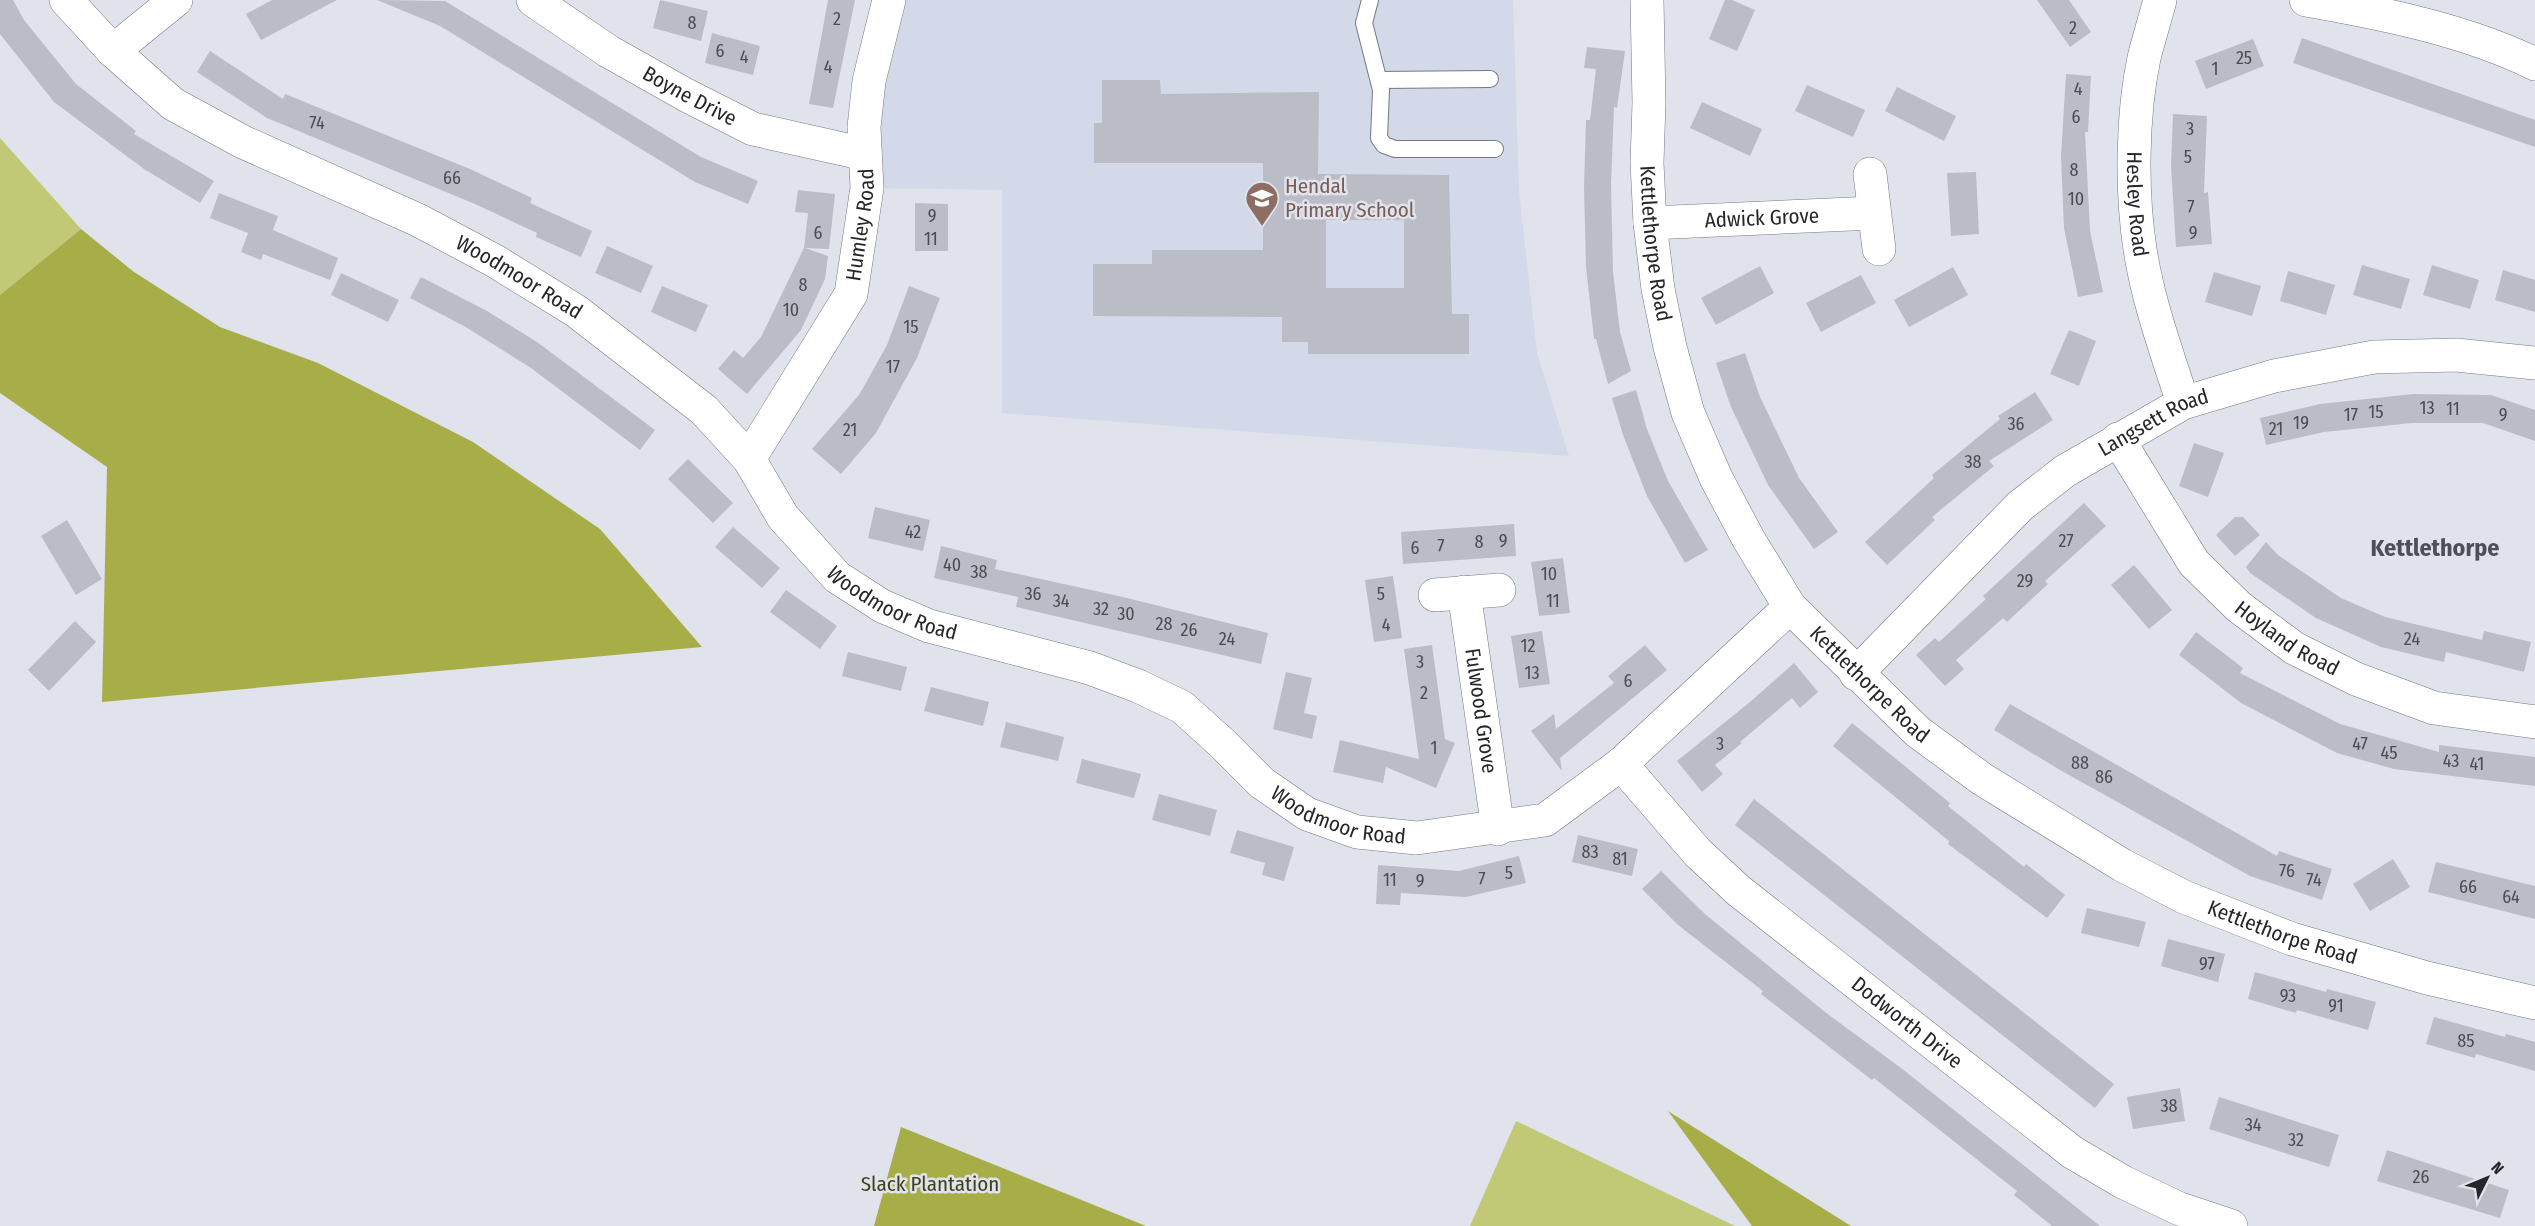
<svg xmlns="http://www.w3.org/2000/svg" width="2535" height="1226" font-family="'Fira Sans Condensed',sans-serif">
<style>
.built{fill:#d3d9e9}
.green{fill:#c1c876}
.forest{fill:#a7ae48}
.building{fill:#babdc6;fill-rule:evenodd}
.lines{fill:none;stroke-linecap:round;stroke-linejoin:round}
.service-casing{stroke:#75787f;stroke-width:18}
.minor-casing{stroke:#75787f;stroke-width:34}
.service{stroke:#fff;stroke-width:16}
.minor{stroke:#fff;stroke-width:33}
.labels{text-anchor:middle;stroke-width:5;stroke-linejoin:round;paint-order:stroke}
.number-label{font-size:18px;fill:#4a4c51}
.street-label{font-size:21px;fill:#25262a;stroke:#e0e3ec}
.education-label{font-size:21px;fill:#785e54;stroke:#e0e3ec;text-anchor:start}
.park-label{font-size:21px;fill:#3f4218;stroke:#e0e3ec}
.quarter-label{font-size:24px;font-weight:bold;fill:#4c4f57;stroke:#e0e3ec}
</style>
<rect width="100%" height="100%" fill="#e0e3ec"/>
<path class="built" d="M889,0H1513L1519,192L1537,353L1569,456L1002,413V190L867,188Z"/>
<path class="green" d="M0,138L81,229L0,295Z
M1516,1121L1735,1226H1470Z"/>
<path class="forest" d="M81,229L134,272L220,327L318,363L473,442L600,529L702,647L102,702L107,467L0,393V295Z
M1668,1111L1851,1226H1752Z
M901,1127L1146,1226H874Z"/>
<path class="building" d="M0,0H13L24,20L76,84L136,131L134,134L214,181L200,203L144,169L54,102L0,34Z
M272,0H337L261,40L246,14Z
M377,0L445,1L701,157L758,181L748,204L695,182L440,26Z
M660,0L708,11L701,41L653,28Z
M828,0H855L833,108L809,104Z
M1725,0H1732L1755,10L1737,51L1709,39Z
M2037,0H2069L2091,32L2070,47Z
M712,33L760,46L753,75L705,63Z
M2302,38L2535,120V147L2293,63Z
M2253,39L2264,66L2206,89L2195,61Z
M1587,47L1625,51L1617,108L1614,107L1611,185L1613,272L1620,332L1631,371L1608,384L1596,339H1594L1586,267L1584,187L1586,120H1590L1596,69L1584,68Z
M210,51L283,99L285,94L470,169L532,198L530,203L592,231L581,257L536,237L537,233L475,204L267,118L197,72Z
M2066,74L2091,76L2088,132H2085L2090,231L2103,292L2078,297L2064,228L2061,157Z
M1102,80H1160L1161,94L1319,92L1318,174L1449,175L1452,314H1469V354H1308V342H1282V317L1093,316V264H1152V250H1263V163H1094V123H1102ZM1326,220H1404V288H1326Z
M1807,85L1865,110L1853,137L1795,111Z
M1897,87L1956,116L1944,141L1885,111Z
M1702,102L1762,129L1750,156L1690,128Z
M2173,114L2207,116L2204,193L2208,192L2212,244L2176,247L2171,166Z
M1976,172L1979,234L1951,236L1947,173Z
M798,190L835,194L829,249L805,248L828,256L825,279L801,330L747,394L718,369L734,350L743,358L761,337L804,248L808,213L795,212Z
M219,193L278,216L273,230L338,258L330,280L263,254L261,260L241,252L248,233L210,218Z
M915,203L948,204V251H915Z
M607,246L653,266L641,293L595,273Z
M2362,265L2410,279L2401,309L2353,295Z
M2432,265L2479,280L2470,309L2423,295Z
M1760,266L1774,293L1716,325L1701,298Z
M1953,267L1968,295L1909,327L1894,300Z
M2503,270L2535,280V312L2495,300Z
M2288,271L2335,285L2326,315L2280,301Z
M2214,272L2261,286L2252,316L2205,302Z
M341,273L399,300L388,322L331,295Z
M1861,275L1876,303L1821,332L1806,303Z
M421,277L487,311L537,342L655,430L640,450L531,368L464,326L410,298Z
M662,286L708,305L696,332L651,312Z
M909,286L940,298L917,358L876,433L841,474L812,449L859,395L887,345Z
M2069,330L2096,341L2079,386L2050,374Z
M1745,353L1760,397L1799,478L1838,532L1814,549L1768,485L1731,407L1716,363Z
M1636,390L1647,429L1668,481L1708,550L1685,563L1647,496L1623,435L1612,398Z
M2035,392L2053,420L1989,461L1994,466L1932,517L1935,520L1887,565L1865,542L1934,478L1932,475L2000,419L1998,416Z
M2413,394L2491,395L2535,410V441L2483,423H2412L2324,432L2266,445L2260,418L2320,404Z
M2194,443L2224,453L2208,497L2179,486Z
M688,459L733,503L713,523L668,479Z
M2084,503L2106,526L2045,581L2048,584L2007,622L2003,618L1956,660L1964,669L1945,686L1916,655L1935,638L1939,642L1986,599L1983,596Z
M875,507L930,520L923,551L868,538Z
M2235,517H2243L2260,535L2235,556L2216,535Z
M67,520L102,579L76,595L41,536Z
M1514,524L1516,556L1403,564L1401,532Z
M733,527L780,568L762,588L715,547Z
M2266,542L2278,555L2341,598L2385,617L2482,640L2484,631L2531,642L2524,672L2446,652L2444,662L2381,647L2316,618L2250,573L2246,567Z
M941,546L997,560L995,569L1123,597L1268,633L1261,664L1016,607L1018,597L934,578Z
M1563,558L1570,613L1539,616L1531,562Z
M2134,565L2172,610L2149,629L2111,585Z
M1393,576L1402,638L1374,642L1365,580Z
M786,590L837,626L820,649L770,612Z
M75,621L96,642L49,691L28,670Z
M1542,631L1550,684L1519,688L1511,636Z
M2196,632L2243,668L2240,673L2340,724L2439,752V745L2535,757V786L2394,769L2337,753L2241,703L2179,655Z
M1432,645L1445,739L1455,743L1436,788L1386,767L1383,783L1333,772L1340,740L1419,759L1404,649Z
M1645,645L1667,670L1560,758L1562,771L1531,731L1554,714L1556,729L1614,683L1608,676Z
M848,652L907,667L901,691L842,676Z
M1794,663L1818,692L1800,708L1792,698L1740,742L1742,743L1715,765L1723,774L1702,792L1677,761L1750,702Z
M1286,672L1312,678L1304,713L1317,716L1312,739L1273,729Z
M931,687L989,702L983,726L924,711Z
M2010,704L2277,856L2279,851L2332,869L2322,900L2250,876L2060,770L1994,730Z
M1006,722L1064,737L1058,761L1000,747Z
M1852,723L1950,803L1948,806L2024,867L2026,864L2065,895L2047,918L1948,844L1949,841L1833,746Z
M1082,759L1141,774L1134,798L1076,783Z
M1159,794L1217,810L1210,836L1152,820Z
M1754,799L2114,1084L2095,1108L1735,825Z
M1237,830L1294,847L1284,881L1262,875L1265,863L1230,853Z
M1578,835L1638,849L1632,876L1572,862Z
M1519,856L1526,883L1466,897L1401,893L1400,905L1376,904L1378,865L1459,871Z
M2393,859L2410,887L2370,911L2353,884Z
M2436,862L2535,886V919L2428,892Z
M1661,871L1705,914L1825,1012L1901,1068L2100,1226H2052L2014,1195L2017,1191L1951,1139L1874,1078L1872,1080L1761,994L1763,991L1678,925L1642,889Z
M2087,908L2146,922L2139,947L2081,933Z
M2168,939L2225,954L2218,982L2161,966Z
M2255,972L2326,992L2327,989L2376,1002L2368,1030L2297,1010L2296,1013L2248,999Z
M2434,1017L2505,1037L2506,1034L2535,1042V1071L2476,1054L2475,1058L2426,1044Z
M2180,1088L2185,1121L2133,1129L2127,1097Z
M2219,1097L2339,1135L2329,1167L2209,1129Z
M2387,1150L2509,1190L2500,1218L2377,1181Z"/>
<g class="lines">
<defs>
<path id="service" d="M1370,0L1364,23L1381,90L1379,138L1384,145L1395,149H1495
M1379,80L1490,79"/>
<g id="minor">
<path id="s1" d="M66,0L113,51L173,104L243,142L418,220L495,261L576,311L704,410L749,459L783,517L837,577L882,606L929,626L1090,668L1138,686L1182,707L1223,744L1262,783L1307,814L1357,832L1417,838L1545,820L1621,764L1790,607"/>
<path id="s2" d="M533,0L608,51L686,95L753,129L865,154"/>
<path id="s3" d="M1647,0L1649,103L1647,163L1650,223L1658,289L1670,347L1688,413L1716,478L1749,540L1790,607L1918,732L1982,779L2122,865L2184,897L2292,939L2427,978L2535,1003"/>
<path id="s4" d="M2160,0C2155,19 2149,38 2144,58C2132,115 2131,191 2140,249C2148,302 2167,353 2183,403"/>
<path d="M2306,0C2381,13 2466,30 2535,64"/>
<path d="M113,51L176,0"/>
<path d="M1870,174L1879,249"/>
<path id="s5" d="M1650,223L1874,213"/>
<path id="s6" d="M2118,439L2194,563L2239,607L2294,648L2356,679L2434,708L2535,722"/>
<path id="s7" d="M749,459L851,294L867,188L864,127L869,81L889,0"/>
<path id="s8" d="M1464,592L1498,829"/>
<path d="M1435,595L1499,590"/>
<path id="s9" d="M1856,674L2020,506L2065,471L2183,403L2274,376L2374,357L2456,355L2535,363"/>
<path id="s10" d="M1621,764L1698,853L1739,891L2072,1152L2123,1182L2180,1209L2231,1226"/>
</g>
</defs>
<use href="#service" class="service-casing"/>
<use href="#minor" class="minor-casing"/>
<use href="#service" class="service"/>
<use href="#minor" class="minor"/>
</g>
<defs>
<symbol id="school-pin" viewBox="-11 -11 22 30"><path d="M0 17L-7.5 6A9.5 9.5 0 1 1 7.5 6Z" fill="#8d6e63" stroke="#e0e3ec"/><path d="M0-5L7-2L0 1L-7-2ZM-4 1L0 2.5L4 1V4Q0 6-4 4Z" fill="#fff"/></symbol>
</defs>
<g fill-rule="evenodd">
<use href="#school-pin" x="1243" y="179" width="38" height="52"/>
</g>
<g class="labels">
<g class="number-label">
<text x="837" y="25">2</text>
<text x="692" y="29">8</text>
<text x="2073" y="34">2</text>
<text x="720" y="57">6</text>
<text x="744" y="63">4</text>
<text x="2244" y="64">25</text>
<text x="828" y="73">4</text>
<text x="2215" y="75">1</text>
<text x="2078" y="95">4</text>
<text x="2076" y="123">6</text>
<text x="317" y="129">74</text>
<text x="2190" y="135">3</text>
<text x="2188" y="163">5</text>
<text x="2074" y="176">8</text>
<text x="452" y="184">66</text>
<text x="2076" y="205">10</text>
<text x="2191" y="213">7</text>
<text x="932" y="222">9</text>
<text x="818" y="239">6</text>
<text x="2193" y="239">9</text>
<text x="931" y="245">11</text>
<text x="803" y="291">8</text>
<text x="791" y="316">10</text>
<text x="911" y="333">15</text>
<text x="893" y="373">17</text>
<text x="2427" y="414">13</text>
<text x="2453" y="415">11</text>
<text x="2376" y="418">15</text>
<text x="2351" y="421">17</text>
<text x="2503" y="421">9</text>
<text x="2301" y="429">19</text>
<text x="2016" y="430">36</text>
<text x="2276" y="435">21</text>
<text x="850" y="436">21</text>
<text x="1973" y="468">38</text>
<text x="913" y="538">42</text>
<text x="1503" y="547">9</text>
<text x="2066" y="547">27</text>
<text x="1479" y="548">8</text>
<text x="1441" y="552">7</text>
<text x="1415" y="554">6</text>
<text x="952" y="571">40</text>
<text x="979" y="578">38</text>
<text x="1549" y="580">10</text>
<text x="2025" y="587">29</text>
<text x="1033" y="600">36</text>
<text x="1381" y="600">5</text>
<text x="1061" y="607">34</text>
<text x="1553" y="607">11</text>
<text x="1101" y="615">32</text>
<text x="1126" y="620">30</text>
<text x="1164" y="630">28</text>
<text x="1386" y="631">4</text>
<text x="1189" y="636">26</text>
<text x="1227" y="645">24</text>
<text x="2412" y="645">24</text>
<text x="1528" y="652">12</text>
<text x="1420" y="668">3</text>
<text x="1532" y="679">13</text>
<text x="1628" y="687">6</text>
<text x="1424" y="699">2</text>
<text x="1720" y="750">3</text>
<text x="2360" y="750">47</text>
<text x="1434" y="754">1</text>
<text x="2389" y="759">45</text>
<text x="2451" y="767">43</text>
<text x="2080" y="769">88</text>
<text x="2477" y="770">41</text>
<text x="2104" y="783">86</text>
<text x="1590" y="858">83</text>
<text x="1620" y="865">81</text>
<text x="2287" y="877">76</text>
<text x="1509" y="879">5</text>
<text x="1482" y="885">7</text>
<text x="1390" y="886">11</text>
<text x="2314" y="886">74</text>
<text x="1420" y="887">9</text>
<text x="2468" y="893">66</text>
<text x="2511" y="903">64</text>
<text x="2207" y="970">97</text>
<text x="2288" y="1002">93</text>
<text x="2336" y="1012">91</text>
<text x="2466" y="1047">85</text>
<text x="2169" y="1112">38</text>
<text x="2253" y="1131">34</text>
<text x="2296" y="1146">32</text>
<text x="2421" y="1183">26</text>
</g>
<g class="street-label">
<text dy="7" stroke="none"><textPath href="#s2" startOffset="184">Boyne Drive</textPath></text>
<text dy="7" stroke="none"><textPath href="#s4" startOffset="207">Hesley Road</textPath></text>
<text dy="7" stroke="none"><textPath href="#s5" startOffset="112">Adwick Grove</textPath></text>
<text dy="7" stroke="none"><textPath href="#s7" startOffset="264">Humley Road</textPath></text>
<text dy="7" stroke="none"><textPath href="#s3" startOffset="244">Kettlethorpe Road</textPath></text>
<text dy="7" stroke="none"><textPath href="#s1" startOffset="537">Woodmoor Road</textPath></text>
<text dy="7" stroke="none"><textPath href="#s9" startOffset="393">Langsett Road</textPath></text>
<text dy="7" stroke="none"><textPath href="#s1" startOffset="1041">Woodmoor Road</textPath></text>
<text dy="7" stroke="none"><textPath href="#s6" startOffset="266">Hoyland Road</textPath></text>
<text dy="7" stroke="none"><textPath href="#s3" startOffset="748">Kettlethorpe Road</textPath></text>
<text dy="7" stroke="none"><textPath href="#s8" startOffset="120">Fulwood Grove</textPath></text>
<text dy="7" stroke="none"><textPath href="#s1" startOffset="1546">Woodmoor Road</textPath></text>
<text dy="7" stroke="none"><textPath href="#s3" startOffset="1234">Kettlethorpe Road</textPath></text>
<text dy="7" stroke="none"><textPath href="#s10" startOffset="387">Dodworth Drive</textPath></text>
</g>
<g class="education-label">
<text x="1285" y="193">Hendal<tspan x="1285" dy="24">Primary School</tspan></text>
</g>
<g class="park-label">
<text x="930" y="1191">Slack Plantation</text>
</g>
<g class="quarter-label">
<text x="2435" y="556">Kettlethorpe</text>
</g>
</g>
<g transform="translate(2487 1178) rotate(47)" stroke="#e0e3ec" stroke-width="4.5" paint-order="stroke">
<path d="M0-4.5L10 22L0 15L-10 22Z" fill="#25262a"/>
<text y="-9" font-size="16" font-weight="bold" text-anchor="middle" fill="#25262a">N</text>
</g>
</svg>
